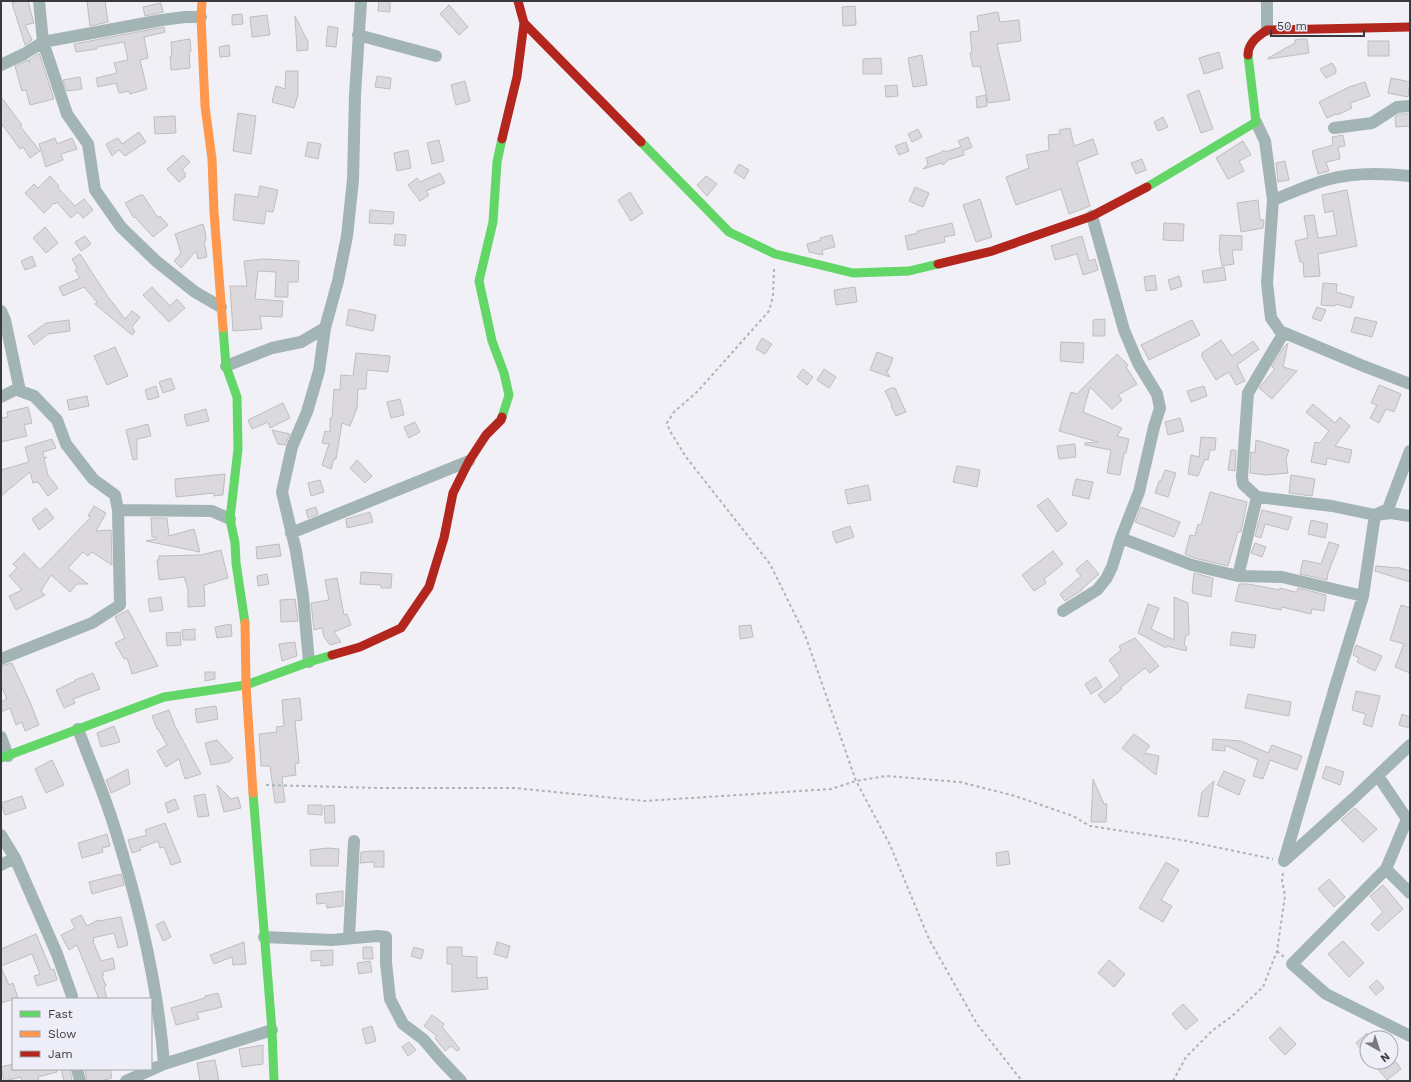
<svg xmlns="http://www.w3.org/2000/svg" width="1411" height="1082" font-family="'Work Sans',sans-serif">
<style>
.building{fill:#dbd9db;stroke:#bfbdc0}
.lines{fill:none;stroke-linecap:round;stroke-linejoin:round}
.path{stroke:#abb4b7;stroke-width:2;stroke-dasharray:3 3;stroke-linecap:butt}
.street{stroke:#a2b4b4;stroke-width:12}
.fast{stroke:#63d668;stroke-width:9}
.slow{stroke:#ff974d;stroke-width:9}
.jam{stroke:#b3261e;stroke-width:9}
</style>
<rect width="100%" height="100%" fill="#f0f0f6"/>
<path class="building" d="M17,1H28L33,20L34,23L25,25L32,40L25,45L12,3Z
M87,1H105L108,22L90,26Z
M379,1H390V12L378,11Z
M161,3L163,12L145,16L143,7Z
M449,5L468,27L459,35L440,14Z
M855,6L856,25L843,26L842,7Z
M998,12L1000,22L1019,20L1021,41L997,44L1010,100L988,103L980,66L973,67L970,53L972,52L970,32L979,31L977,16Z
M242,14L243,24L232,25V15Z
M267,15L270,35L252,37L250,17Z
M295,16L308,42V50L297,51Z
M328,26L338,28L336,47L326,46Z
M164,27L165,32L144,37L148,58L140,60L147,89L130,94L129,91L119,93L116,83L98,87L96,78L117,73L114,63L128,60L124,42L97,47V49L76,52L74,44Z
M190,39L191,51L189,52L190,68L171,70L170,56H172L171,42Z
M1300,39H1307L1309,53L1268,59V58L1295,43V40Z
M1368,41H1389V56H1368Z
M229,45L230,56L220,57L219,47Z
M1219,52L1223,68L1204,74L1199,58Z
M39,53L54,99L30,105L26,90L22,91L15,66L28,60L30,63L29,60Z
M922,55L927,85L913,87L908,58Z
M881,58L882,74H863V59Z
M1332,63L1336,69V73L1326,78L1320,69Z
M286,71H298V95L294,108L272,102L276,86L285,89Z
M377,76L391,78L390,89L375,87Z
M80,77L82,89L67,91L63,80Z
M1391,78L1410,82L1408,97L1388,93Z
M465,81L470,101L456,105L451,85Z
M1365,82L1370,96L1350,103L1352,108L1337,115L1336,114L1327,118L1319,102L1349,87Z
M897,85L898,96L886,97L885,86Z
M1199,90L1213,129L1201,133L1187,95Z
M986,95L987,106L977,108L976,97Z
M1,97L22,125L20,126L40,151L30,158L23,147L20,149L1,123Z
M238,113L256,116L251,154L233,151Z
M1399,114H1410V126L1396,127L1395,117Z
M175,116L176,133L155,134L154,117Z
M1163,117L1168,127L1158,131L1154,122Z
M1070,128L1074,146L1093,139L1098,154L1077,162L1090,206L1069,214L1061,189L1016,205L1006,177L1029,168L1026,155L1049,150L1048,135L1060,134L1059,130Z
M918,129L922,137L912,142L908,134Z
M139,132L146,142L125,156L119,150L112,156L106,144L118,138L122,144Z
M1343,135L1345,146L1338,147L1340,159L1326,162L1329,171L1318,174L1312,151L1333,145L1332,137Z
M968,137L972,147L963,151L964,155L948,160L943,165L942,163L923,169L928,164L926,158L940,153L944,150L945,152L961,147L958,141Z
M55,138L57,144L72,138L77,149L61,154L63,160L46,167L39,144Z
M439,140L444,161L432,164L427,143Z
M1243,141L1251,155L1239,161L1244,171L1228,179L1216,158Z
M308,142L321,144L318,159L305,156Z
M906,142L909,151L899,155L895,146Z
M408,150L411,168L397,171L394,153Z
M183,155L190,162L182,170L185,173V177L179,182L167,169Z
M1142,159L1146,170L1136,174L1131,163Z
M1285,161L1289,180L1278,182L1276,163Z
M739,164L749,170L744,179L734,172Z
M440,173L445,183L426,191L429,195L420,201L408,185L417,178L420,182Z
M50,176L59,186L58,188L75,206L84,199L93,210L83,218L78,212L71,218L57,202L55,204L54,203L44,213L25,193L34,184L38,188Z
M706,176L717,184L707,196L697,185Z
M260,186L278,190L273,212L266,211L264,224L233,220L235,194L258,197Z
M915,187L929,193L923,207L909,201Z
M1347,190L1357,246L1318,254L1320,276L1304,277L1303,262H1300L1295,241L1308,238L1304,216L1314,215L1318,238L1337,235L1333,211L1325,213L1322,195Z
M630,192L643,213L631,221L618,200Z
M140,195H143L158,218L160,216L168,225L153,237L135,217L134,218L125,203Z
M980,199L992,237L976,242L963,205Z
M1258,200L1260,220H1264L1263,228L1241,232L1237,203Z
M370,210L394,212L393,224L369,223Z
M952,223L955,235L944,237L945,242L908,250L905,236L918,233L917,231Z
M1164,223L1184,224L1183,241L1163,240Z
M203,224L205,231L206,240L204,241L207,257L198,259L196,251L181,268L174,261L181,253L175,234Z
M45,227L58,243L46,253L33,238Z
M395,234L406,235L405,246L394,245Z
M832,235L835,247L822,250L823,255L809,252L807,244L821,240L820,238Z
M1220,235L1242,236V250H1232L1234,264L1222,266L1219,249Z
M85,236L91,244L81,251L75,242Z
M1082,236L1089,261L1095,259L1098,270L1083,275L1077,254L1055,260L1051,246Z
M80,254L106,294L125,319L132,311L140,317L132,327L135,332L132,335L95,304L97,302L84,287L63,296L59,287L80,278L75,270L77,268L72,259Z
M32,256L36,266L25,270L21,261Z
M264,259L299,261L298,282H288V297H275L276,272L258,271L255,299L283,301L282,317L260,316L262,329L233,331L230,286H247L244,261Z
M1224,267L1226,280L1204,283L1202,271Z
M1155,275L1157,290L1146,291L1144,277Z
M1179,276L1182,286L1171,290L1168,280Z
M1323,283L1337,284L1336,292L1354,297L1351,308L1335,304V306L1321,305Z
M152,287L170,306L177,299L185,308L169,322L143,295Z
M855,287L857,302L836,305L834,290Z
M1317,307L1326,310L1321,321L1312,318Z
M349,309L376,315L373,331L346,325Z
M1355,317L1377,322L1372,337L1351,332Z
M1105,319V336H1093V320Z
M69,320L70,331L48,334L34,345L28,336L46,323Z
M1192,320L1200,335L1149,360L1141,345Z
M762,338L772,344L765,354L756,349Z
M1221,340L1232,356L1253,341L1259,349L1237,365L1245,381L1236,385L1229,372L1216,380L1202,357V353Z
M1061,342L1084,343L1083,363L1060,361Z
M1288,343L1283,367L1297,371L1272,399L1259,388L1275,369L1272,367L1283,348Z
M115,347L128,376L107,385L94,356Z
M877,352L893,358L888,371L886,370L890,377L870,370Z
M356,353L390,356L388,372L367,370L366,389H358L357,408L350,426L342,423L336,459H334L331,469L322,465L329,444L322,443L325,431L330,432V418H332L334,389L340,390L341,375L353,376Z
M1117,354L1128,365L1126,367L1137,384L1118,395L1122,400L1112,409L1090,387L1083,412L1122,428L1117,436L1129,439L1126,453H1124L1120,475L1107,473L1111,450L1085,445V443L1098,442L1059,431L1071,392L1077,394Z
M803,369L813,377L807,385L797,377Z
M824,369L836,377L829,388L817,380Z
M171,378L175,389L163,393L159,382Z
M1379,385L1401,394L1394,412L1386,409L1379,423L1370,418L1377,405L1371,403Z
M156,386L159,397L148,400L145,390Z
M1204,386L1207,396L1191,402L1187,391Z
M891,388H895L906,412L896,416L891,406L892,405L885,391Z
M87,396L89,406L69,410L67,400Z
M400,399L404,415L391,418L387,402Z
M283,403L290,418L270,428L268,422L252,429L248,420Z
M1313,404L1335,423L1340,417L1350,426L1335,446L1352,450L1349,463L1327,458L1326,465L1311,462L1315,442L1320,443L1329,431L1306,412Z
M28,407L32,423L24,425L27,436L1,442V418L8,417L7,412Z
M206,409L209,421L187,426L184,415Z
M1180,418L1184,431L1168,435L1165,422Z
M415,422L420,432L409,438L404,427Z
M148,424L151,436L137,439V459L133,460L126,430Z
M272,430L290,434L285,445L278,444Z
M1201,437L1216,438L1215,450H1210L1208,460L1205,459L1198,476L1188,474L1191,455L1199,457Z
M52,439L56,448L43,452L44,458L47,457L44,459L48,475L58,488L48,496L38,482L33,483L30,472L1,496V470L29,462L25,447Z
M1256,440L1289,450L1286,459L1288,473L1266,475L1250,473L1251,452L1255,453Z
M1075,444L1076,457L1059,459L1057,446Z
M1231,450H1236L1235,471L1228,470Z
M357,460L372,476L365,483L350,468Z
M957,466L980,470L977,487L953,482Z
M1165,470L1176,473L1168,497L1155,493L1159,481H1161Z
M225,474L223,495L214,496V493L176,497L175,479Z
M1291,475L1315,479L1312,496L1289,493Z
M1076,479L1093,482L1089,499L1072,495Z
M320,480L324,492L311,496L308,483Z
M868,485L871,500L848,504L845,490Z
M1210,492L1247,502L1241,532H1238L1228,566L1194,558L1185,554L1190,535L1195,536L1198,524L1201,525Z
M1048,498L1067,524L1057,532L1037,506Z
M94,506L106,513L96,531L111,530L112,565L92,552L88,556L83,552L68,568L88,584H77L70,592L51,575L41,591L45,595L16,610L9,596L22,590L9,576L17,568L13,564L24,553L40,570L91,517L88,516Z
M316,507L318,514L308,518L306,510Z
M1141,507L1180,522L1174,537L1135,522Z
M46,508L54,518L39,530L32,519Z
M1262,510L1292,517L1288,530L1265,524L1261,538L1255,536Z
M370,512L373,522L347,528L346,519Z
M151,518H167L169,536L194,529L200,552L146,541L156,539V537H152Z
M1311,520L1328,524L1325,538L1308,534Z
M850,526L854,537L836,543L832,532Z
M1329,542L1339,545L1328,573L1327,580L1300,574L1303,560L1321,564Z
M1255,543L1266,547L1262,557L1251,553Z
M279,544L281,556L257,559L256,547Z
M221,550L228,578L204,585L205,606L188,607V589L184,577L159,580L157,560H159V556L201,555Z
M1053,551L1063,564L1044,579L1046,583L1034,591L1022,575Z
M1087,560L1099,574L1082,589V590L1065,601L1060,594L1081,576L1076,570Z
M1376,566L1397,568V567L1410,571V582L1375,571Z
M361,572L392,574L391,588H381V585L360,584Z
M1194,573L1213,578L1211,597L1192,593Z
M267,574L269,584L258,586L257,576Z
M337,578L344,615L347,614L351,625L334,632L341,642L330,645L324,637L322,628L314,630L311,603L329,600L325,580Z
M1239,584H1248L1280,590V588L1295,592H1297L1298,588L1326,595L1324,611L1312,609L1311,614L1282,607L1281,610L1235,601Z
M161,597L163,610L150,612L148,599Z
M1174,597L1188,603L1189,635H1186L1184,645L1187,647L1186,651L1167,646L1166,648L1138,633L1148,604L1159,608L1151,629L1174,640Z
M295,599L298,621L281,622L280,600Z
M1401,605L1410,608V673L1395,667L1404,644L1390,640Z
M128,610L158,666L132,674L127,658L124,659L115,643L125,638L115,617Z
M231,624L232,636L217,638L215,627Z
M751,625L753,637L740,639L739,626Z
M195,629V640H183L182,630Z
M180,632L181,645L167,646L166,633Z
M1232,632L1256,635L1254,648L1230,645Z
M1135,638L1159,666L1150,673L1145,668L1121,687L1122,689L1105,703L1098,695L1120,676L1109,660L1121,650L1119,646Z
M295,642L297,656L282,661L279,644Z
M1356,645L1382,656L1375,671L1357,662L1359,658L1353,655Z
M12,663L30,702L39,725L25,731L22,722L16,725L10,708L1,712V702L7,699L1,685V666Z
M205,672H215V679L205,681Z
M93,673L100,689L73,699L75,703L64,708L56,690L75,681V680Z
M1096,677L1102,687L1091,694L1085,684Z
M1356,691L1380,696L1372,727L1363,724L1366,714L1352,710Z
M1248,694L1291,702L1289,716L1245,708Z
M300,698L302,720L295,721L299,763L295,764L296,775L282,777L285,802L275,803L270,766H261L259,734L277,732L276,727L284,726L282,700Z
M216,706L218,719L197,723L195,709Z
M169,710L175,726L201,774L185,779L179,759L166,767L157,751L167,745L158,729H157L152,716Z
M1402,714L1410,717V728L1399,725Z
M114,726L120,742L101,747L97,733Z
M1134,734L1150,746L1144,753L1159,756L1156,775L1122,748Z
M1213,739L1241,741L1268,753L1272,745L1302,756L1297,770L1270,760L1263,779L1253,776L1258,760L1225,745V751L1212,750Z
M217,740L233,758L229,762L211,765L205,743Z
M52,760L64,785L46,793L35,769Z
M1326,766L1344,772L1340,785L1322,778Z
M128,769L130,784L111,793L106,780Z
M1224,771L1245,780L1239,795L1217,785Z
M1093,779L1104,804H1107L1106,822H1091Z
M1214,781L1208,817L1198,816L1202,792Z
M217,785L231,799L238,797L241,808L224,812Z
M205,794L209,816L198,817L194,796Z
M22,796L26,808L5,815L1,803Z
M175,799L179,809L168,813L165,803Z
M308,805H322V815L308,814Z
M334,805L335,823H325L324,806Z
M1355,808L1377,829L1363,842L1341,820Z
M165,823L181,862L171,865L164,847L160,848L158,841L140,848L141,850L132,853L128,840L147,835L145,830Z
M107,834L110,846L102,848L103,852L82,858L78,843Z
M328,848L339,849L338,866H311L310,850Z
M373,851H384V867H374V862L360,863L361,852Z
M1008,851L1010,864L997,866L996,853Z
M1166,862L1179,870L1161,900L1172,906L1163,922L1139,908Z
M121,874L124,885L92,894L89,882Z
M1329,879L1345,897L1334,907L1318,889Z
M1383,885L1403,909L1378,931L1371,924L1383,912L1370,896Z
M343,891V906L327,908L326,903L317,904L316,894Z
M81,915L87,926L98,920L99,921L121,917L128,945L118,948L114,933L93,938L94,941H93L101,961L113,958L115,969L102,972L104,975L102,976L106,986L104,987L107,999H99L77,945L69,950L61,935L75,928L71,920Z
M164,921L171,937L163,941L156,925Z
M36,934L51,970L54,969L57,980L37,986L34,976L40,974L32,954L1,966V949Z
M1343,941L1364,963L1349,977L1328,954Z
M244,942L246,964L233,965L232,957L214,964L210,955Z
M497,942L510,946L507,958L494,954Z
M363,947H372L373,959H363Z
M414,947L424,950L421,959L411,956Z
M447,947H462V956L477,957V978L487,977L488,989L452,992V964H447Z
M333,950V965L321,966V960L311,961V951Z
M1109,960L1125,974L1114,987L1098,973Z
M370,961L372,972L359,974L357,963Z
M1,967L9,985L13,983L18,998L1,1003Z
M1377,980L1384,988L1376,995L1369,987Z
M218,993L222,1007L197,1013L199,1019L176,1025L171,1008L205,998V996Z
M1183,1004L1198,1020L1186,1030L1172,1014Z
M432,1015L444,1024L442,1027L460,1049L457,1051L451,1046L445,1051L435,1038L437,1036L424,1026Z
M372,1026L376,1041L366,1044L362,1029Z
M1280,1027L1296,1044L1285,1055L1269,1038Z
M1367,1033V1056L1356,1043Z
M409,1042L416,1050L408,1056L402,1047Z
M263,1045V1064L242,1067L239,1049Z
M215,1060L219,1081H200L197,1063Z
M1372,1062H1396L1401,1069L1387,1080Z
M13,1064V1069H56L57,1072L38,1077L39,1081H22L21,1077L4,1081L1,1067Z
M61,1069H70L72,1081H64Z
M85,1069H110L112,1078L101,1081H87Z"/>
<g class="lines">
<path class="path" d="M774,269L773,296L769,311L698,391L674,412L667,423L670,431L686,457L770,564L805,635L856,781L890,845L929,939L977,1024L1022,1081
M266,785L380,788H515L644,801L831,789L856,781L886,776L960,782L1015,796L1073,816L1090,826L1182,840L1273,859
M1277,951L1284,957
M1173,1081L1186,1057L1213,1030L1231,1017L1263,987L1277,951L1285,896L1282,880L1283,873"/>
<path class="street" d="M39,1L43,42L67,114L88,144L95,190L121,227L156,261L195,292L221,307
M1267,1V30
M358,35L436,56
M1,65L24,54L43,42L162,20L185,17H201
M1256,122L1265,141L1273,200C1291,193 1308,185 1326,180C1353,172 1383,173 1410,176
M1334,128L1372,123L1397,107L1410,106
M1273,200L1267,283L1271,318L1280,331L1361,365L1410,384
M1,311L5,320L20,391L34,396L57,420L66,444L93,479L115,495L118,510L212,511L230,519
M1283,334L1248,393L1242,477L1243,484L1257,497L1332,506L1375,515L1391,513L1410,516
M226,366L272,348L301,342L325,328L338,281L347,236L353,180L355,95L361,1
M1,397L19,388L20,391
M291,533L469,461
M1121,538L1192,565L1238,576L1282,577L1363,596
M1238,576L1257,497
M1063,611L1097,590L1106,579L1112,567L1121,538L1139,492L1154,427L1160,408L1157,394L1138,363L1124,330L1092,216
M1,659L92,623L120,605L118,510
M309,662L303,596L296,551L282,492L292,447L307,412L319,371L325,328
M78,729C90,762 105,795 115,829C139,905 158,985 164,1064
M1,737L8,756
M1378,776L1407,819L1386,869L1410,893
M1,835L15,858L57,954L72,996V999
M1284,861L1335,687L1363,596L1375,515L1388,509L1410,451
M1284,861L1354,798L1410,745
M1,865L15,858
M1386,869L1292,964L1326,994L1410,1036
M264,937L332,940L377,936L386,937V963L390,999L403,1024L423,1039L441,1060L461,1081
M349,938L354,841
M77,1069L80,1081
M126,1081L164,1064L272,1030"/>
<path class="fast" d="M641,142L729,232L775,254L853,273L909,271L938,264
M1147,187L1256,122L1248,55
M223,328L226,366L237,397L238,449L230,519L235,543L236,563L245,623
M502,417L509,395L504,373L492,341L479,281L493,222L497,162L502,139
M1,758L164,697L246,685L309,662L332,655
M253,793L272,1030L274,1081"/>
<path class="slow" d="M202,1L201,17L205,106L212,159L214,212L223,328
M245,623L246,685L253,793"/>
<path class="jam" d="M524,23L641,142
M1248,55C1248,43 1258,36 1267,30L1410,27
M502,139L517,77L524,23L518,1
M938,264L992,251L1092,216L1147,187
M332,655L360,647L401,628L429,587L444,538L453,493L469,461L486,435L501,420L502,417"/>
</g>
<rect width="1411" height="1082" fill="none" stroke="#3a3a3e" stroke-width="4"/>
<rect x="12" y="998" width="140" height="72" fill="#eeeef8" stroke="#a6a6ae"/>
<rect x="20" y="1011" width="20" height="6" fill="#63d668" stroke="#a6a6ae"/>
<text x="48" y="1018" font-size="12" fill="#3a3a3e">Fast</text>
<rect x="20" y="1031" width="20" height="6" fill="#ff974d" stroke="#a6a6ae"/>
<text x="48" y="1038" font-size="12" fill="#3a3a3e">Slow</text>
<rect x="20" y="1051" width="20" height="6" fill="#b3261e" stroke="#a6a6ae"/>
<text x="48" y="1058" font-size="12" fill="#3a3a3e">Jam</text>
<g transform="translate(1379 1050) rotate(141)"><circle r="19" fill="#eeeef8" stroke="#a6a6ae"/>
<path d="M0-3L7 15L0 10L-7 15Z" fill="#7a7a7e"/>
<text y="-6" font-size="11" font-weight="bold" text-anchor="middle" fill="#3a3a3e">N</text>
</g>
<path d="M1271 30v6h93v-6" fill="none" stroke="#3a3a3e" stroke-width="2"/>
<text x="1277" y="30" font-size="12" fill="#3a3a3e" stroke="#eeeef8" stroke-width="3" paint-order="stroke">50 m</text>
</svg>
